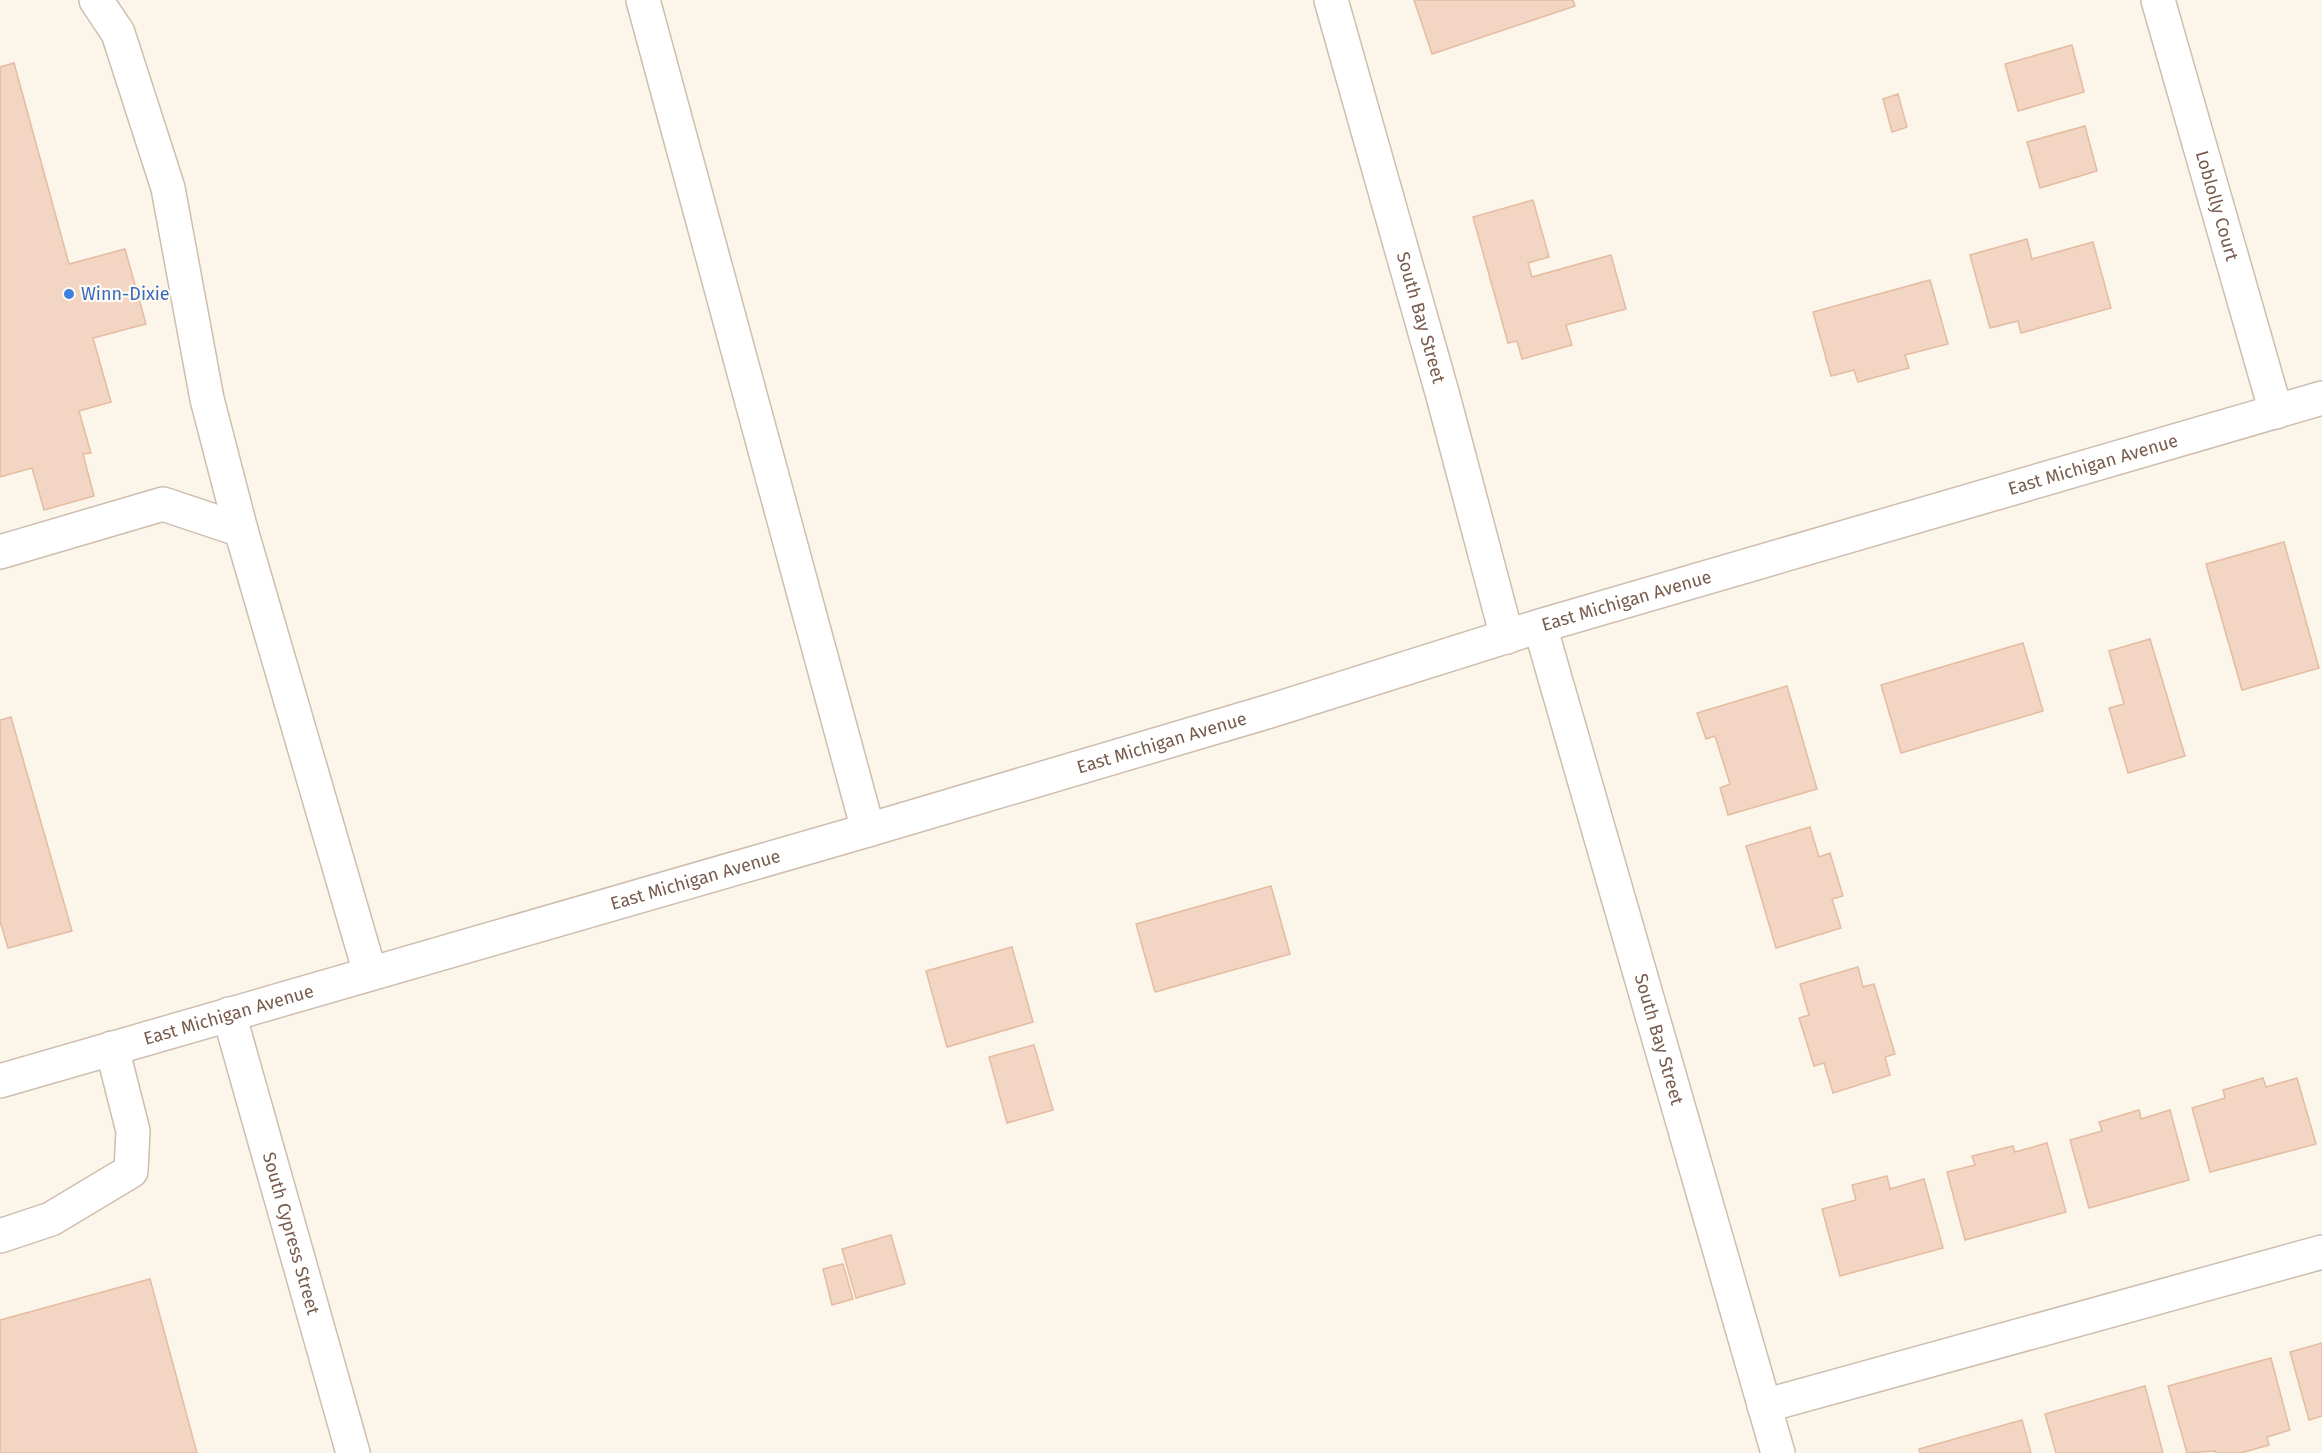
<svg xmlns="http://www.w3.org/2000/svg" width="2322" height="1453" font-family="'Fira Sans',sans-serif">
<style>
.building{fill:#f2d5c2;stroke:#e4bca2;stroke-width:1.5}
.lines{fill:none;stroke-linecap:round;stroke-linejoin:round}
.minor-casing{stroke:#cfbdaf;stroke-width:36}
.minor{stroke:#fff;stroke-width:33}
.shop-dot{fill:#3f7fe0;stroke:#fff9f1;stroke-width:2}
.labels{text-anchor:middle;stroke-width:4.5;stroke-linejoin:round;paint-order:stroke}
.street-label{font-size:18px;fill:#785c4d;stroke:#fff9f1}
.shop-label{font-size:18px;fill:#366cbe;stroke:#fff9f1;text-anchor:start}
</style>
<rect width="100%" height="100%" fill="#fcf5ea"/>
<path class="building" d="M1414,0H1573L1575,6L1432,54Z
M2072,45L2084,92L2018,111L2005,64Z
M14,63L69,264L125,249L146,324L93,338L111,402L79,411L91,453L83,454L94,496L44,510L32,468L0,477V67Z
M1898,94L1907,127L1892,132L1883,99Z
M2085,126L2097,171L2040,188L2027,142Z
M1533,200L1549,257L1528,263L1532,277L1611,255L1626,309L1566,325L1572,345L1522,359L1517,341L1508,343L1473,217Z
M2027,239L2032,259L2093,242L2111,308L2021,333L2018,321L1990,328L1970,255Z
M1930,280L1948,344L1905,355L1909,368L1858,382L1854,370L1831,376L1813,312Z
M2284,542L2319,668L2242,690L2206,564Z
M2150,639L2185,756L2128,773L2109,708L2124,704L2109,651Z
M2023,643L2043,711L1901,753L1881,685Z
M1787,686L1817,789L1728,815L1720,788L1730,784L1715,736L1706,739L1697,713Z
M11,717L72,931L8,948L0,921V720Z
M1810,827L1819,857L1830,853L1843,896L1832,899L1841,928L1776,948L1746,846Z
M1271,886L1290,954L1155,992L1136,924Z
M1012,947L1033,1022L947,1047L926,971Z
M1858,967L1863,987L1874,984L1895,1054L1885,1057L1890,1075L1833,1093L1824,1063L1814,1066L1799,1018L1809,1015L1800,984Z
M1034,1045L1053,1110L1007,1123L989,1057Z
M2263,1078L2266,1087L2297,1078L2316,1144L2210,1172L2192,1108L2225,1098L2223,1090Z
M2139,1110L2141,1119L2170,1110L2189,1180L2089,1208L2070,1140L2102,1131L2099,1122Z
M2047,1143L2066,1212L1965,1240L1947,1172L1975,1165L1972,1156L2013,1146L2015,1152Z
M1887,1176L1890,1189L1924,1179L1943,1248L1840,1276L1822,1209L1856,1200L1852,1185Z
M891,1235L905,1284L856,1298L842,1249Z
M843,1264L853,1299L832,1305L823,1269Z
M150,1279L197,1453H0V1320Z
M2322,1343V1416L2309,1420L2290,1352Z
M2271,1358L2290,1430L2267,1437L2269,1445L2241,1453H2216L2215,1451L2187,1453L2168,1386Z
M2145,1386L2163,1453H2056L2045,1414Z
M2022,1420L2031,1453H1920L1919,1449Z"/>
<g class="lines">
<defs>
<g id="minor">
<path d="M96,0L118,33L168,188L207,399L241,530"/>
<path d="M643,0L868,830"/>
<path id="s1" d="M1331,0L1443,396L1507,637"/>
<path id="s2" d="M2158,0L2276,412"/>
<path d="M0,552L163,504L241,530L370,973"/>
<path id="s3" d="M1540,626L1778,1453"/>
<path id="s4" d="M229,1014L353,1453"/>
<path id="s5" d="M0,1081L868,830L1270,711L1540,626L2322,398"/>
<path d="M0,1236L51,1219L131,1171L133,1131L112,1048"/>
<path d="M1764,1406L2322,1252"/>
</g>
</defs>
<use href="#minor" class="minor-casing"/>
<use href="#minor" class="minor"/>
</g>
<circle class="shop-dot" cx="69" cy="294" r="6"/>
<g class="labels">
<g class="street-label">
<text dy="6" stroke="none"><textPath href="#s2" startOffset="214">Loblolly Court</textPath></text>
<text dy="6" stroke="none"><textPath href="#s1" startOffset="330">South Bay Street</textPath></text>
<text dy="6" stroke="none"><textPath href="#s5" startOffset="2182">East Michigan Avenue</textPath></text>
<text dy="6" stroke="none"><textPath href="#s5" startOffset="1696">East Michigan Avenue</textPath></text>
<text dy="6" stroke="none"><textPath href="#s5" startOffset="1210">East Michigan Avenue</textPath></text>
<text dy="6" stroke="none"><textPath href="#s5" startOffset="724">East Michigan Avenue</textPath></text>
<text dy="6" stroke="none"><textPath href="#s5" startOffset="238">East Michigan Avenue</textPath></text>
<text dy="6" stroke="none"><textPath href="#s3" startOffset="430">South Bay Street</textPath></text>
<text dy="6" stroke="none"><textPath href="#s4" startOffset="228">South Cypress Street</textPath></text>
</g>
<g class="shop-label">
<text x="81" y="300">Winn-Dixie</text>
</g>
</g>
</svg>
